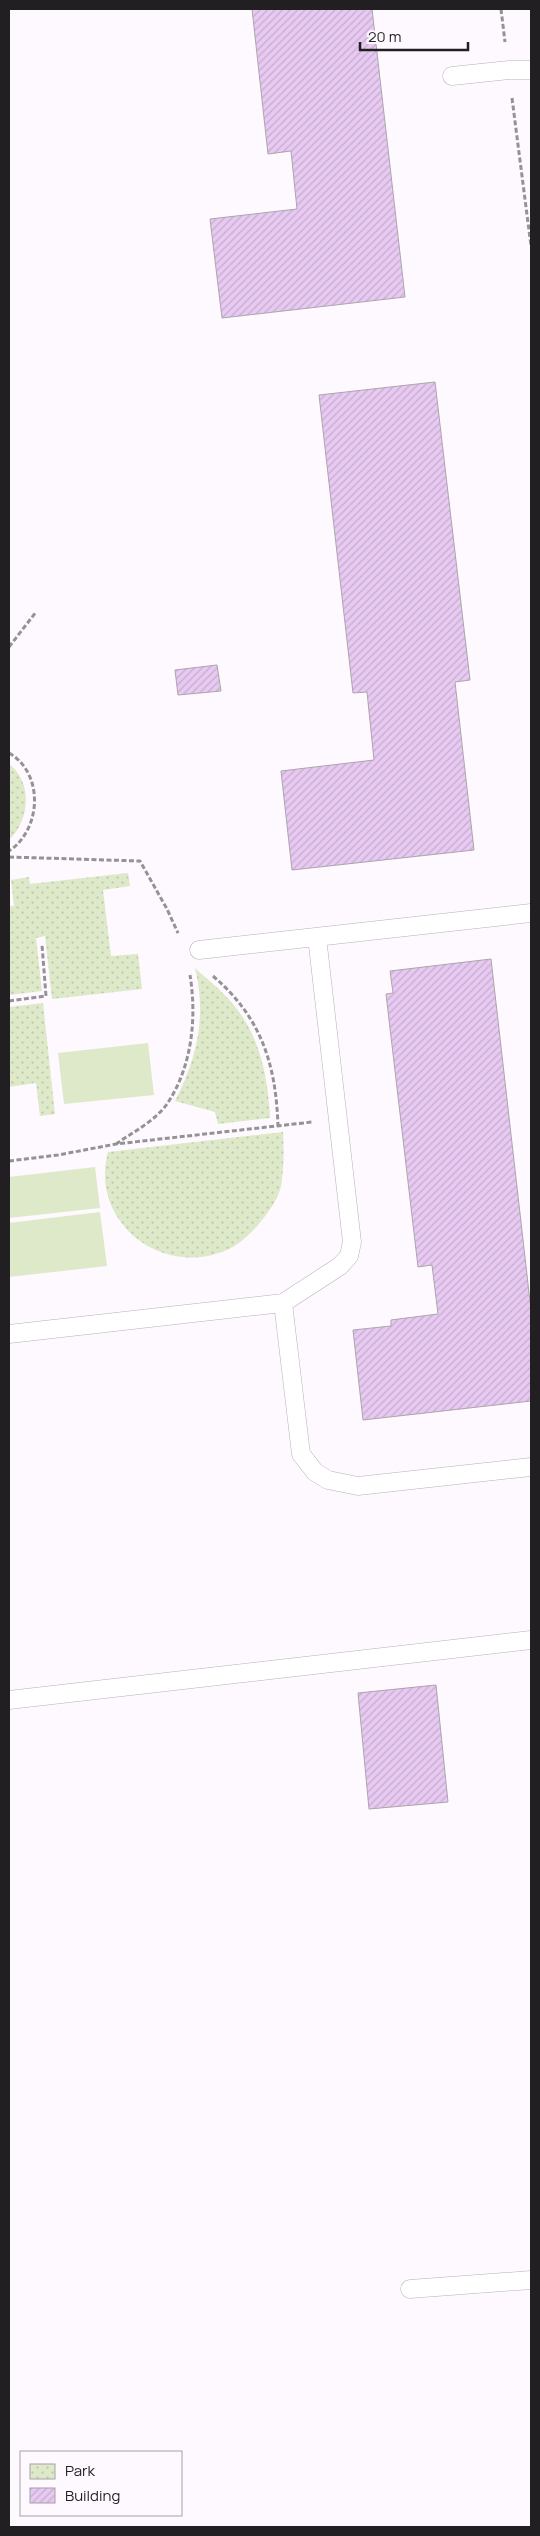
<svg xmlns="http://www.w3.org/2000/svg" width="540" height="2536" font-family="Manrope,sans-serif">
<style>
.grass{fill:#dde9c9}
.park{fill:url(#park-dots)}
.building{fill:url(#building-hatch);stroke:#aba5ad}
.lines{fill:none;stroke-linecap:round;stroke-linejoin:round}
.service-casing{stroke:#b6b1b8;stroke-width:19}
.path{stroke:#959296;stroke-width:3;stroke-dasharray:5 2.5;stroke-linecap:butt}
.service{stroke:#fff;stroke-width:18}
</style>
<defs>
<pattern id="park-dots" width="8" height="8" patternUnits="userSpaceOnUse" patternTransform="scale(1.25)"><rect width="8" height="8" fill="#dde9c9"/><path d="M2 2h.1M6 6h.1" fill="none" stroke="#bdc7ac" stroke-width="1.8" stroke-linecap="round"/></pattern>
<pattern id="building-hatch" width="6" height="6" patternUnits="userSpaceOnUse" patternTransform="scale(1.25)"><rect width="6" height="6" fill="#e7c9f1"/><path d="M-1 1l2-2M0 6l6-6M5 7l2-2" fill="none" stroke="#c6acce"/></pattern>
</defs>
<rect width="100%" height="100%" fill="#fdf9fe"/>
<path class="grass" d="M148,1043L154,1095L64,1104L58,1053Z
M95,1167L100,1208L9,1218V1177Z
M100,1212L107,1266L9,1277V1223Z"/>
<path class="park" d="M9,764C34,783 29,821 9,840Z
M128,873L130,886L103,890L111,956L138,954L142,989L52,999L45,936L36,938L42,991L9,995V906H14L11,880L29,877L30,884Z
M195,968C207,979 221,990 232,1003C260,1035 268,1077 270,1118L218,1124L215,1112L175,1101C197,1058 207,1016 195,968Z
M43,1003L55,1114L40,1116L36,1083L9,1087V1007Z
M283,1132C284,1150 284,1168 281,1186C278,1200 267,1214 258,1225C250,1234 240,1244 229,1249C163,1280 89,1222 108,1152Z"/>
<path class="building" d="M252,9H372L405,297L222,318L210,219L297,209L291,151L268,154Z
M435,382L470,680L455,682L474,850L292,870L281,771L374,760L367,692L353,693L319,395Z
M217,665L221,691L178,695L175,670Z
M491,959L531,1310V1401L363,1420L353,1330L391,1326V1320L438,1314L432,1265L418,1267L386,994L393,993L390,971Z
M436,1685L448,1802L369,1809L358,1693Z"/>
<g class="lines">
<defs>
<path id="service" d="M452,76L509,70H531
M317,937L352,1242L349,1256L340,1266L283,1303L301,1454L315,1472L328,1480L358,1486L531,1467
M199,950L531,913
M9,1334L283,1303
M9,1700L531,1640
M410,2289L531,2280"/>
</defs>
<use href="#service" class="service-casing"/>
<path class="path" d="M501,9L505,42
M512,98L531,246
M9,647L36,612
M9,753C44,773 42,829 9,851
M9,857L140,861L167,909L178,933
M213,976C261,1017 276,1064 278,1126
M9,1001L46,996L42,945
M116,1144C133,1132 155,1121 167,1104C192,1067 197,1018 190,975
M9,1161L58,1155L116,1144L312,1122"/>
<use href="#service" class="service"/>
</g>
<rect width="540" height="2536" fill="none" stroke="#211f22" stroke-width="20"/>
<rect x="20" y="2451" width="162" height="65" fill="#fdf9fe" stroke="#a5a2a6"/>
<rect x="30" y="2464" width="25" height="15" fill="url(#park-dots)" stroke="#a5a2a6"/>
<text x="65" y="2476" font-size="15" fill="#211f22">Park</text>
<rect x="30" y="2488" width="25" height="15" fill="url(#building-hatch)" stroke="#a5a2a6"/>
<text x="65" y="2501" font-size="15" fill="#211f22">Building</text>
<path d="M360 42v8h108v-8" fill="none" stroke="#211f22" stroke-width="2.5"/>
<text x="368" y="42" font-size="15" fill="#211f22" stroke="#fdf9fe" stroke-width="4" paint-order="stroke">20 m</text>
</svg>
